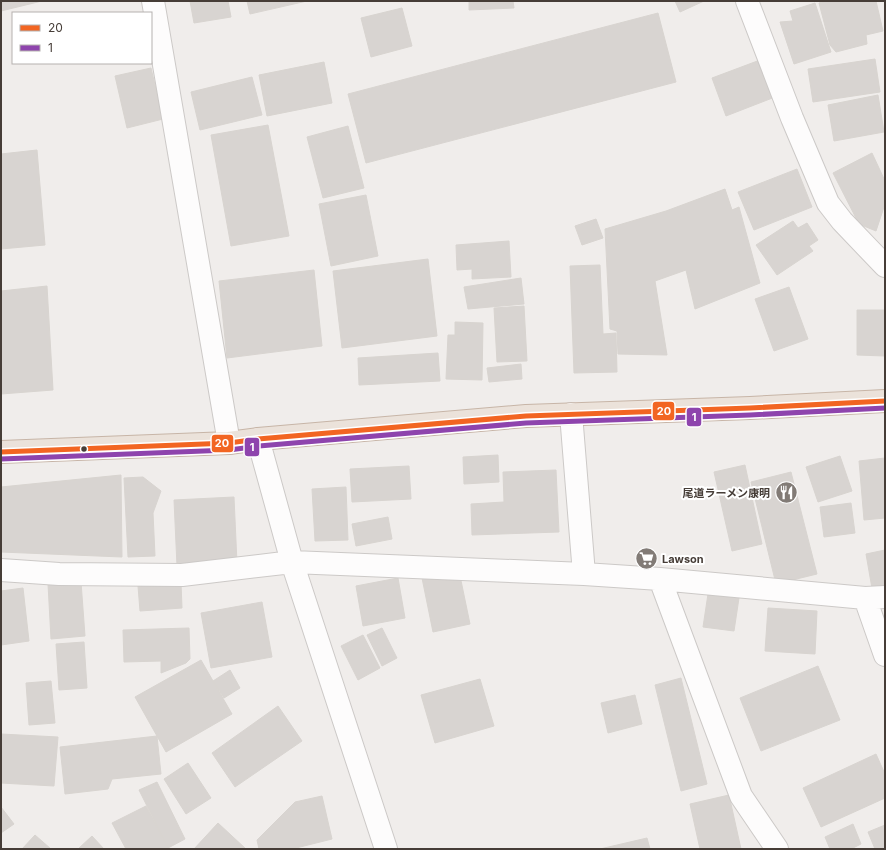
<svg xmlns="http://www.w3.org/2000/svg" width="886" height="850" font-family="Inter,'Noto Sans JP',sans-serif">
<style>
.building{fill:#d8d4d1;stroke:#d8d4d0}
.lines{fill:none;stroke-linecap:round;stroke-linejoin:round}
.minor-casing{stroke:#ccc9c7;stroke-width:24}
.highway-casing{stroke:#c7b5a7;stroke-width:24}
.minor{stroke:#fdfcfc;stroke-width:22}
.highway{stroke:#ebe2da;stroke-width:22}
.bus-1-casing{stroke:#fff;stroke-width:8}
.bus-2-casing{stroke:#fff;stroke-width:8}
.bus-1{stroke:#f26522;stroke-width:5}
.bus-2{stroke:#8e44ad;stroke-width:5}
.bus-dot{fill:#463d37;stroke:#fff;stroke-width:1.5}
.labels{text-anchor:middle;stroke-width:4;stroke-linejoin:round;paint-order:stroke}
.poi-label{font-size:11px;font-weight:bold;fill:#463d37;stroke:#fff;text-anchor:end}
.line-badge{stroke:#fff;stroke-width:1.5}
.badge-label{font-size:11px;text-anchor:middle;font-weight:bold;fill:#fff}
</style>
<rect width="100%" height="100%" fill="#f0edeb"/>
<path class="building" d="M1,1H42L1,11Z
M190,1H228L231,17L194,23Z
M247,1H307L250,14Z
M469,1H513L514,8L469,10Z
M675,1H704L680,12Z
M826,1H876L883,31L866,35L867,44L836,52L830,45L819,3Z
M815,3L831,52L794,64L780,22L793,21L790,11Z
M402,8L412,46L371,57L361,18Z
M658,13L676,82L366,163L348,94Z
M875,59L880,92L813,102L808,69Z
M760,60L775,97L726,116L712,78Z
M324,62L332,103L267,116L259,75Z
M151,68L163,119L127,128L115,76Z
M252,77L262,115L200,130L191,92Z
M878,95L884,132L834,141L828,105Z
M268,125L289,236L231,246L211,135Z
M348,126L364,188L323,198L307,137Z
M37,150L45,245L1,249V154Z
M872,153L885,181V204L876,231L859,224L833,173Z
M797,169L812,207L754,230L738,192Z
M725,189L732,210L739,207L760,283L695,309L686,270L655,281L667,355L618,354L617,331L610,329L605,229L666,211Z
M366,195L378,256L331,266L319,204Z
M596,219L603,238L582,245L575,226Z
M793,221L798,228L807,223L818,240L809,246L813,251L777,275L756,245Z
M509,241L511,277L472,279V269L457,270L456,245Z
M428,259L437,336L342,348L333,271Z
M600,265L603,334L616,333L617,372L574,373L570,266Z
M314,270L322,346L227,358L219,281Z
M521,278L524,304L468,309L464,287Z
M47,286L53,390L1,394V291Z
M789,287L808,339L774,351L755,299Z
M524,306L527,361L497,362L494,308Z
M857,310H885V356L857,355Z
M455,322L483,323L482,380L446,379L448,335H455Z
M438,353L440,381L359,385L358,358Z
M521,364L522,379L489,382L487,368Z
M498,455L499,482L464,484L463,457Z
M840,456L852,491L818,502L806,467Z
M885,458V518L864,520L859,461Z
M745,465L762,544L732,551L714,472Z
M409,466L411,499L352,502L350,469Z
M556,470L559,532L472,535L471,504L504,502L503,472Z
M791,472L817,574L776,584L751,482Z
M121,475L122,557L1,552V487Z
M143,477L161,491L153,513L155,556L128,557L124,478Z
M346,487L348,540L315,541L312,489Z
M234,497L237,563L177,566L174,500Z
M851,503L855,533L824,537L820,507Z
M388,517L392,539L356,546L352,524Z
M885,550V592L873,594L866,554Z
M459,571L470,624L433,632L422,578Z
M398,578L405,618L363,626L356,586Z
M81,582L85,636L51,639L48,584Z
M181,583L182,608L140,611L138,586Z
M23,588L29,641L1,645V591Z
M708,594L739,598L734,631L703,627Z
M262,602L272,657L211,668L201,613Z
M768,608L817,611L815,654L765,651Z
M189,628L190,659L186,663L161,673V661L124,662L123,630Z
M382,628L397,658L382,666L367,635Z
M363,635L380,668L358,680L341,646Z
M84,642L87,688L59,690L56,644Z
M201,660L232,714L166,752L135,697Z
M818,666L840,720L761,751L740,698Z
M230,670L240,688L224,698L213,681Z
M681,678L707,784L681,791L655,685Z
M480,679L494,726L435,743L421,695Z
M51,681L55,723L29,725L26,683Z
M635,695L642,724L608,733L601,703Z
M278,706L302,741L235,787L212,753Z
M1,734L58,737L54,786L1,783Z
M157,736L161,774L112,779L108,789L65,794L60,747Z
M876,754L885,774V798L821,827L803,788Z
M188,763L211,798L186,814L164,779Z
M157,782L185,839L168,848L139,790Z
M729,795L741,849H700L690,804Z
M322,796L332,839L292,849H259L257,840L295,802Z
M146,806L168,848V849H126L112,823Z
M1,807L14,824L1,833Z
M218,823L246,849H194Z
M853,824L861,844L851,849H830L825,837Z
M885,825V849H875L868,832Z
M35,835L51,849H22Z
M92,836L104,849H78Z
M647,838L650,849H600Z"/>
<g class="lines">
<defs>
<path id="minor" d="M153,1L229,443
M747,1L792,118L828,203L842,221L885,266
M571,414L584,574
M258,439L292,562L386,849
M1,570L59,574L182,575L292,562L584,574L660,579L865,598L885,597
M660,579L741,796L777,849
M865,598L885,655"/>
<path id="highway" d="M1,452L229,443L258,439L526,416L750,408L885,401"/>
</defs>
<use href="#minor" class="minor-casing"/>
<use href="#highway" class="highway-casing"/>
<use href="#minor" class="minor"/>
<use href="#highway" class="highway"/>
<defs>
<path id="bus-1" d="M1,452L229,443L258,439L526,416L750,408L885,401"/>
<path id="bus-2" d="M1,459L229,450L259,446L526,423L750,415L885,408"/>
</defs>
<use href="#bus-1" class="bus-1-casing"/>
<use href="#bus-2" class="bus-2-casing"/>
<use href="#bus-1" class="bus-1"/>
<use href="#bus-2" class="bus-2"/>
</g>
<defs>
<symbol id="restaurant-disc" viewBox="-11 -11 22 22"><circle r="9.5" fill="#827b76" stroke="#fff"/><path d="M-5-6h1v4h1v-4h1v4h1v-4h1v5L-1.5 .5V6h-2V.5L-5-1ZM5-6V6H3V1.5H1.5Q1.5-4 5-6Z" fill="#fff"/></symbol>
<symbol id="supermarket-disc" viewBox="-11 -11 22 22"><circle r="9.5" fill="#827b76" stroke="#fff"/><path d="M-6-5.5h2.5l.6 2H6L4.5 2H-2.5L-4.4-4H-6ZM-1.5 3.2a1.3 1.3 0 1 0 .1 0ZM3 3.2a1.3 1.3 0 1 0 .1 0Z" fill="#fff"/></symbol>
</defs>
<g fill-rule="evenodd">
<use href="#restaurant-disc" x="774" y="480" width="25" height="25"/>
<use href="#supermarket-disc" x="634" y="546" width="25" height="25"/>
</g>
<circle class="bus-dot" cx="84" cy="449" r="3.5"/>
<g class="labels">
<g class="poi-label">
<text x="770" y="497">尾道ラーメン康明</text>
<text x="662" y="563" text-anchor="start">Lawson</text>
</g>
</g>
<g class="line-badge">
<rect x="652" y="401" width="23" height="20" rx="4" fill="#f26522"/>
<rect x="686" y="407" width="16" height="20" rx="4" fill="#8e44ad"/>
<rect x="211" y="434" width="23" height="19" rx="4" fill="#f26522"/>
<rect x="244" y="437" width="16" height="20" rx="4" fill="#8e44ad"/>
</g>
<g class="badge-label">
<text x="664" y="415">20</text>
<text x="694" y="421">1</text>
<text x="222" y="447">20</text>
<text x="252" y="451">1</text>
</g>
<rect width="886" height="850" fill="none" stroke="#463d37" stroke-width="4"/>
<rect x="12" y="12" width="140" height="52" fill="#ffffff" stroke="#b5b1af"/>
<rect x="20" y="25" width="20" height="6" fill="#f26522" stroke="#b5b1af"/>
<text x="48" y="32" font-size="12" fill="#463d37">20</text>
<rect x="20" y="45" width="20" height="6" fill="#8e44ad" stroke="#b5b1af"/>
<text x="48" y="52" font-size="12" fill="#463d37">1</text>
</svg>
